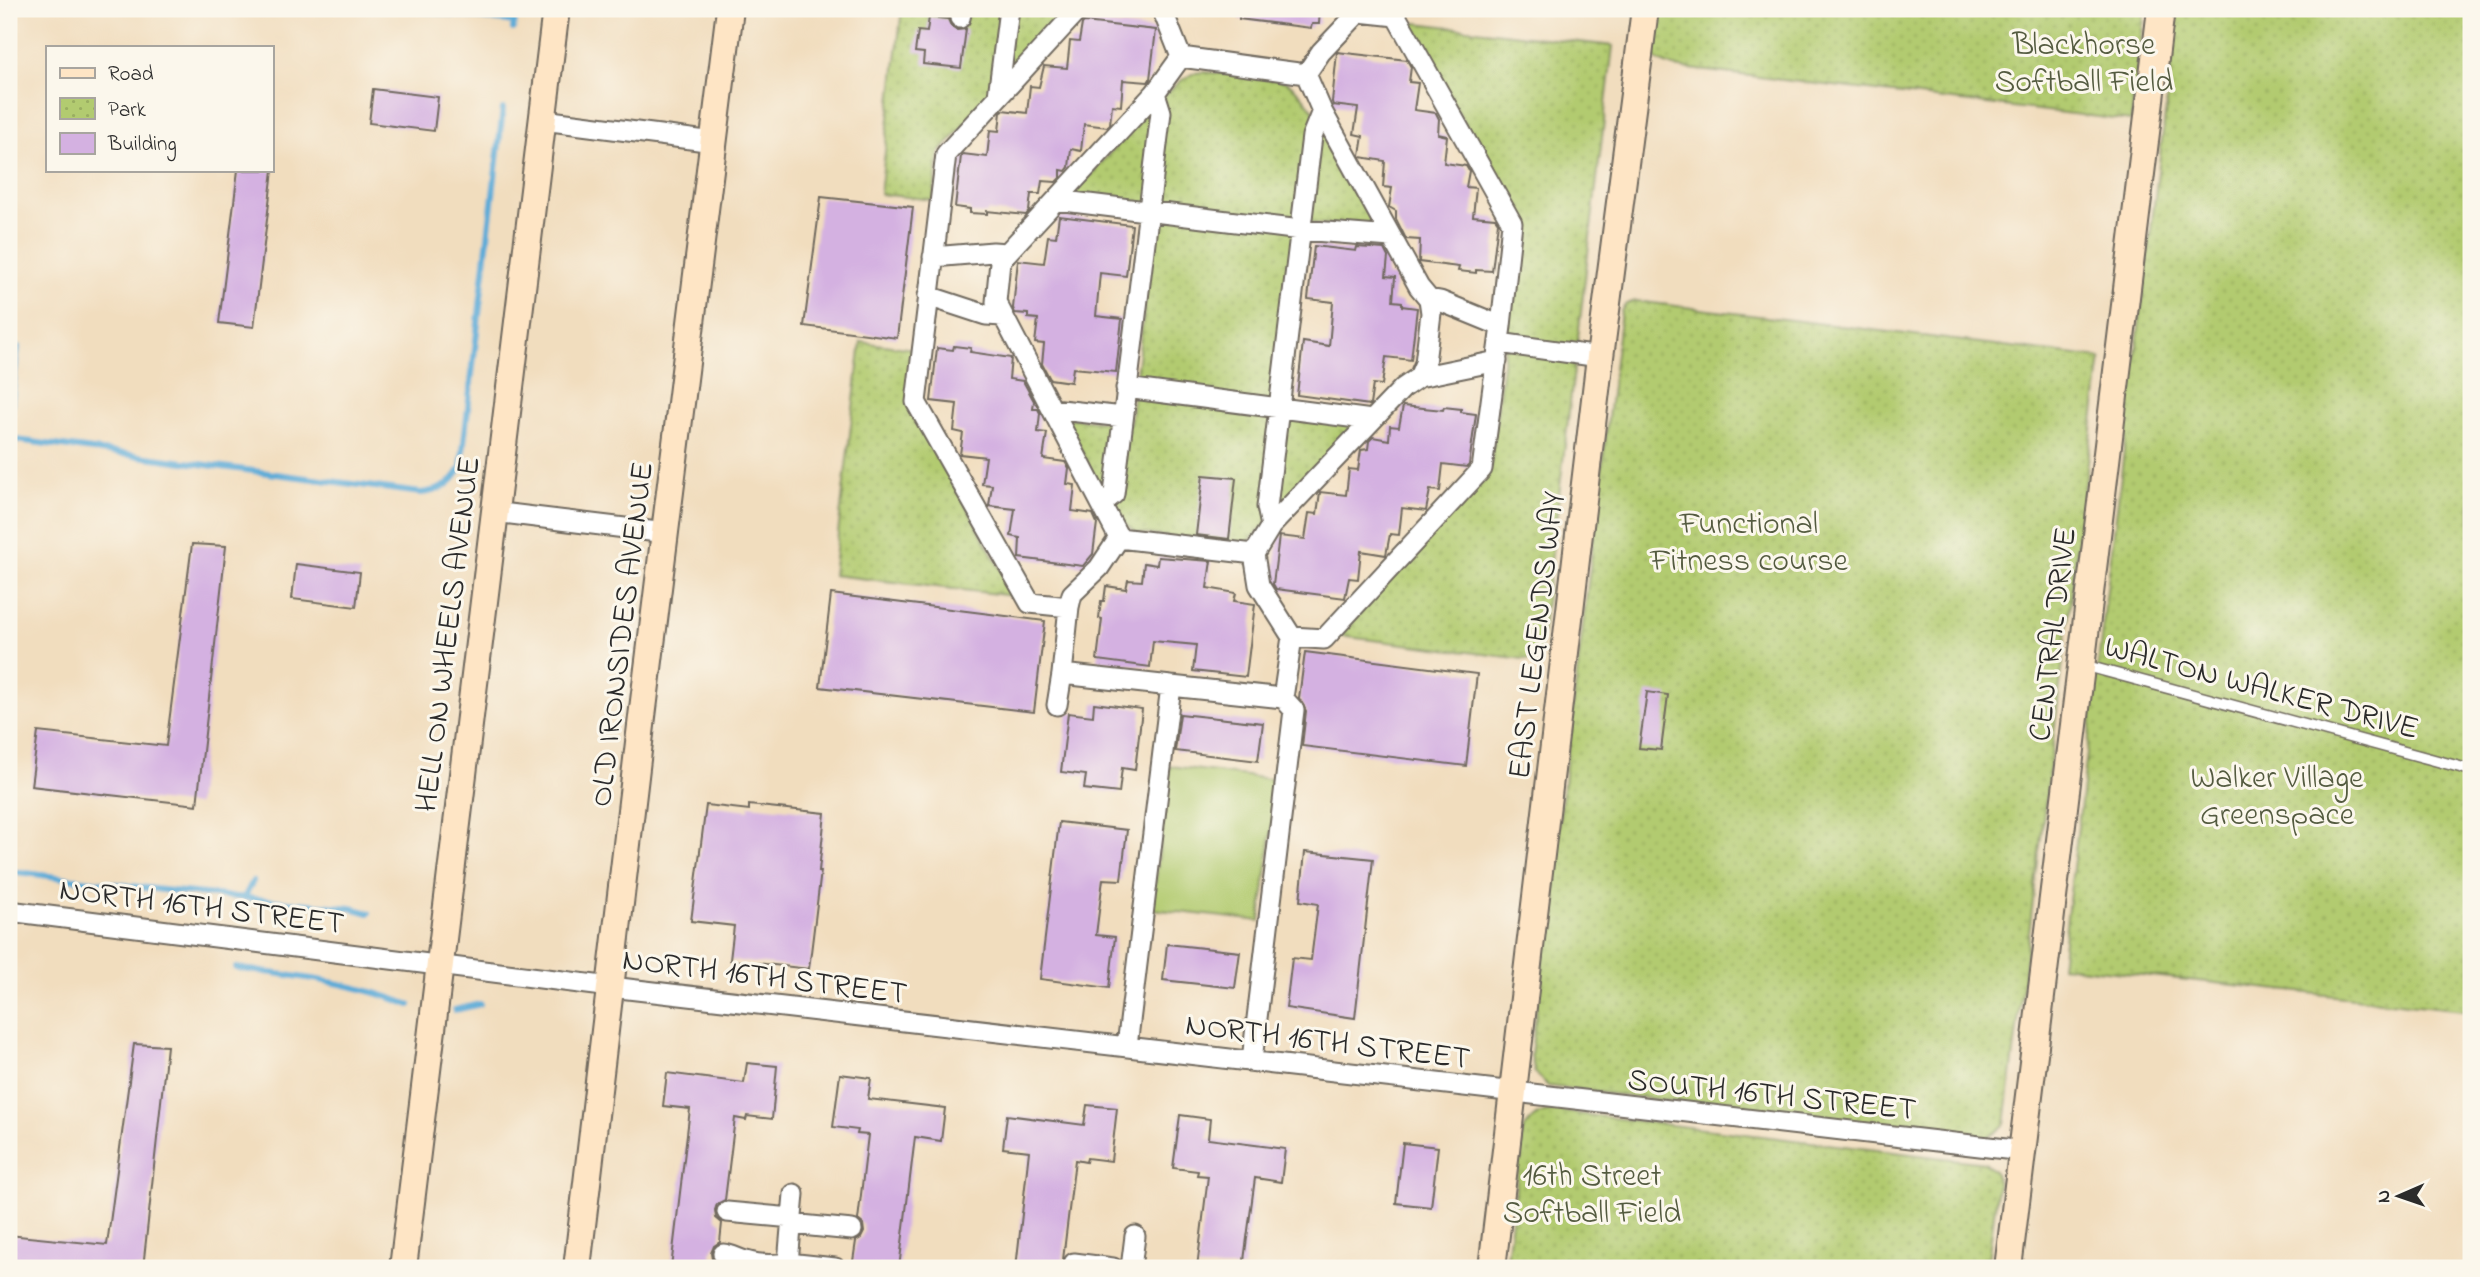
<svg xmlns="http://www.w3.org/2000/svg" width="2480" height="1277" font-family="'Indie Flower',sans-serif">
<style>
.grass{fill:#b2cb70;stroke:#6e7b4e;stroke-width:2}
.park{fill:url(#park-dots);stroke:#6e7b4e;stroke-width:2}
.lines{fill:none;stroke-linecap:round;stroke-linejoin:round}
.stream{stroke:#5dabd7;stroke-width:6}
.building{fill:#d4b1e1}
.lane-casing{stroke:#70695e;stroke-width:13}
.street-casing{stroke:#70695e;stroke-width:23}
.secondary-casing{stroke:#70695e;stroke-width:30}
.lane{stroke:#fff;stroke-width:10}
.street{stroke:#fff;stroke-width:19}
.secondary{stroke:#fee5c5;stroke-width:26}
.labels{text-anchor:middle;stroke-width:6;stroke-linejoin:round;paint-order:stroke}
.park-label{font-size:32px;fill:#545b40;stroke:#fbf7ec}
.street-label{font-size:32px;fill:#2b2b2b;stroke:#fbf7ec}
</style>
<defs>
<pattern id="park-dots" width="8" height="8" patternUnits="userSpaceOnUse" patternTransform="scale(1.75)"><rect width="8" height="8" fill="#b2cb70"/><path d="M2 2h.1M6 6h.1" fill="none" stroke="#99ae61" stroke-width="1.8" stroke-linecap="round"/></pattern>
</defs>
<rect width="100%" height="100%" fill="#fbf7ec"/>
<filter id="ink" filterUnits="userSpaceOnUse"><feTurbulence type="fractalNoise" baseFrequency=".0143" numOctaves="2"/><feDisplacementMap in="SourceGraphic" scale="14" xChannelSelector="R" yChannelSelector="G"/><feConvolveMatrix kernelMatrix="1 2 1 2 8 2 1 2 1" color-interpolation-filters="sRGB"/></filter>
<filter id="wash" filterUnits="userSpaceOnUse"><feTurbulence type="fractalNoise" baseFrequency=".00686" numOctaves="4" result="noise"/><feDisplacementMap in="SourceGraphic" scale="28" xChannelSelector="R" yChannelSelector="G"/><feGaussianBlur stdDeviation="1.57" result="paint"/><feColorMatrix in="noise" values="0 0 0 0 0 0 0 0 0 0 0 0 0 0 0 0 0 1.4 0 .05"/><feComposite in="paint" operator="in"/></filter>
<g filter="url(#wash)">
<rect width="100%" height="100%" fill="#f1ddbe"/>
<path class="grass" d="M1170,766L1278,780L1260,921L1152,909Z"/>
<path class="park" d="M902,9H1071L939,153L933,200L880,194Z
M1658,9H2145L2131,121L1673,67L1656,60L1653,49Z
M2178,9H2471V1011L2061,966Z
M1416,23L1613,46L1539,661L1340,636L1490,468L1520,226L1413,28V24Z
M1205,72C1223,74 1273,76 1286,82C1314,95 1363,197 1379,228L1297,222L1274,413L1357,423L1281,510L1248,542L1235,545L1138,533C1109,518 1081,448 1066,418L1130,424L1157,207L1073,195L1148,110L1182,80L1194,73Z
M1636,301L2101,358L2005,1124C1994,1135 1987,1139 1972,1138L1548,1086L1535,1073L1531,1055L1621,311L1626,304Z
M861,342L914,349L909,401L1015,596L833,575Z
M1555,1111L1985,1163L1994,1171L1998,1184L1987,1268H1506L1523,1130C1533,1116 1539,1112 1555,1111Z"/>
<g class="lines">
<path class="stream" d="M408,9L515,22
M513,29L516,9
M9,425L18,347
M9,439L421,493C441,491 451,485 461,468L503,109
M9,871L163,890L351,908L369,913
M244,898L253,881
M236,968C299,977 350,981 410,1005
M455,1010L480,1004"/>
</g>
<g id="blocks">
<path class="building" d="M1239,9H1320L1319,24H1312L1311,28L1239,19Z
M929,17L948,19L951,26L957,30L966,29L961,68L923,64L924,53L915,52L918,31L927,32Z
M1084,22L1156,30L1150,79L1148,82L1123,80L1121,106L1112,105L1110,124L1107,127L1084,124L1081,151L1071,149L1069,167L1066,171L1061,170V177L1056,182L1042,181L1040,194H1031L1029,211L1026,215L987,211V214L970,213V209L955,207L961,156L963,154L987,157L990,130L999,131L1001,112L1003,110L1027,113L1030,86L1039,87L1044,66L1067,68L1070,41L1079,42L1082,24Z
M1337,52L1407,60L1411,67L1409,82L1418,83L1414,110L1436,113L1439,119L1438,134L1447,136L1444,163L1466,166L1469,171L1466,187L1476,188L1473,216L1495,218L1498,222L1492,271L1476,270V273L1458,271L1459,267L1419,262L1420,240L1406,239L1396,219V211L1389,207L1392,188L1383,187L1385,161L1361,157L1360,155L1363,136L1354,134L1358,108L1333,105L1332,102Z
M373,89L438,97L434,131L369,123Z
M238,170H273L254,327L219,323Z
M821,197L913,207L897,338L804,326Z
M1059,216L1132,225L1126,276L1100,273L1096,316L1122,319L1116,372L1073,368L1071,382L1050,379L1042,364L1044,344L1035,343L1038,319L1028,318V314L1015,313L1013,308L1018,260L1044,263L1048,236L1056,237Z
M1314,246L1356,251L1357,247L1384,249L1388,257L1386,276L1395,277L1393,301L1402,302V306L1417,308L1411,360L1386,357L1382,385L1373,384L1370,405L1297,395L1303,342L1329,346L1333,302L1308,299Z
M954,346L971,348L970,352L1011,358L1009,379L1023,381L1034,401L1033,409H1038L1040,413L1038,432L1047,433L1043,459L1065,462L1069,468L1067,484L1075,485L1072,511L1093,514L1097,523L1093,554L1083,566L1019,558L1020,538L1011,536L1015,509L989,506L992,485L982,484L986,457L960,454L963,433L954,431L957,404L931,401L937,348L953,350Z
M1403,406L1443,410L1444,407L1461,409V412L1476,414L1469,465L1467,467L1443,464L1440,491L1430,490L1426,511L1402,508L1399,535L1390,534L1386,555L1361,551L1358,579L1349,578L1345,598L1276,589L1273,584L1279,536L1305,539L1309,513L1317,514L1320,492L1346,495L1349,469L1358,470L1361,450L1368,449L1369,441L1373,437L1389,440L1390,426L1399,427Z
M1203,475L1236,478L1229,539L1196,535Z
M192,544L226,546L197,805L31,786L38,732L166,746Z
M1158,557L1211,561L1207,588L1236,593L1234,601L1255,604L1246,677L1193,671L1196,645L1153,641L1150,667L1097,660L1102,619L1099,618L1101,601H1104L1106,586L1126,589L1128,580L1142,581L1144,563L1157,565Z
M296,564L360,572L356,607L292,599Z
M831,594L1045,621L1034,712L820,687Z
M1305,652L1477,674L1466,766L1302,746L1306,711L1299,698Z
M1647,692L1668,695L1661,750L1639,748Z
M1094,703L1142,709L1135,770L1122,768L1119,793L1084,789L1086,775L1061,772L1068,713L1093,716Z
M1180,714L1263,723L1258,761L1175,751Z
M706,805L749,810V805L825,813L819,871H821L809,969L730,960L734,926L691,921Z
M1059,822L1127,830L1121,880L1103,879L1096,935L1115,937L1109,988L1040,979Z
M1305,852L1373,859L1355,1018L1286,1008L1292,958L1311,960L1318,904L1300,901Z
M1167,944L1240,952L1235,988L1163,980Z
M134,1044L167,1046L143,1268H9V1235L107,1245Z
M747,1063L777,1066L772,1119L747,1116L746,1120L735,1118L725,1200L717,1204L715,1210L716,1218L722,1223L720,1242L714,1246L711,1253L712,1259L717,1265V1268H671L690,1109L663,1106L667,1073L744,1083Z
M840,1074L871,1078L868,1099L945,1108L941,1141L915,1137L899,1268H852L856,1241L861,1238L864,1232L863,1224L858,1220L868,1135L857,1134L858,1130L833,1127Z
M1087,1105L1117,1108L1111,1161L1087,1158L1086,1162L1075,1160L1062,1268H1016L1029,1151L1003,1148L1007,1115L1084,1125Z
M1180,1115L1210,1119L1208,1139L1285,1149L1281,1182L1255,1178L1243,1268H1197L1208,1176L1197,1175L1198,1171L1173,1168Z
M1403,1143L1438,1147L1431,1207L1396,1203Z"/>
</g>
</g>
<g filter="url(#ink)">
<use href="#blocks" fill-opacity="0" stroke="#70695e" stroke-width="2"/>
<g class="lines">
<defs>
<path id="lane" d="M2083,665L2471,770"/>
<path id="street" d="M1079,9L946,154L916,402L1030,603L1069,607L1072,594L1099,568L1119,538
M1162,9L1181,57
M960,18L962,9
M1181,57L1306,74L1322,111L1419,287L1429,299L1431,313L1425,363L1419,377L1403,388L1271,526L1254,554L1119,538L996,302L1000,262L1007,253L1155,93Z
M998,96L1009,9
M543,120L714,142
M1056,200L1301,230L1391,237
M933,257L993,252L1007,253
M928,296L986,315L1003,316
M1429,299L1440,301L1501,326
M1499,343L1600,357
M1419,377L1497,361
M1126,388L1372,420
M1052,409L1123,417
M1102,504L1114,494L1161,112L1155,93
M494,512L666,533
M1271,526L1267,507L1312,136L1322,111
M1254,554L1259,585L1292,637L1324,639L1482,469L1501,326L1512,223L1396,16L1359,12L1321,52L1306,74
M1069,607L1062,674L1171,686
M1057,705L1062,674
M9,911L611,987L2023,1151
M1127,1046L1171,686L1283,698L1292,637
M1252,1060L1294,710L1283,698
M794,1194L788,1263L835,1268
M727,1212L792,1218
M791,1224L852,1230
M723,1254C733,1255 737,1259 746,1261C758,1265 775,1265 788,1263
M1074,1263L1113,1268
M1131,1268L1135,1236"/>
<path id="secondary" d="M403,1268L556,9
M577,1268L642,717L730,9
M1492,1268L1600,357L1645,9
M2008,1268L2161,9"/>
</defs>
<use href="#lane" class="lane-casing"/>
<use href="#street" class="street-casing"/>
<use href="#secondary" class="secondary-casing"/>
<use href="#lane" class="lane"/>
<use href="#street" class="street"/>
<use href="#secondary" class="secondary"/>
</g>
</g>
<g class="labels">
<g class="park-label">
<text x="2084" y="54">Blackhorse<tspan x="2084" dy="37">Softball Field</tspan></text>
<text x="1749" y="533">Functional<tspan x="1749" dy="37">Fitness course</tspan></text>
<text x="2277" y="787">Walker Village<tspan x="2277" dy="37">Greenspace</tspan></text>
<text x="1592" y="1185">16th Street<tspan x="1592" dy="37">Softball Field</tspan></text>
</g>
<g class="street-label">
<text transform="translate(446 634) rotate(-83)" y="11">HELL ON WHEELS AVENUE</text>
<text transform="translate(620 634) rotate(-83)" y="11">OLD IRONSIDES AVENUE</text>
<text transform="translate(2051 634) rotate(-83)" y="11">CENTRAL DRIVE</text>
<text transform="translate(1535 635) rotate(-83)" y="11">EAST LEGENDS WAY</text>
<text transform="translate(2262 686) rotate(15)" y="11">WALTON WALKER DRIVE</text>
<text transform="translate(202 905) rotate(7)" y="11">NORTH 16TH STREET</text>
<text transform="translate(765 975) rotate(7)" y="11">NORTH 16TH STREET</text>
<text transform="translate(1328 1040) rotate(7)" y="11">NORTH 16TH STREET</text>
<text transform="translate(1772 1093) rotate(6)" y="11">SOUTH 16TH STREET</text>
</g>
</g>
<rect width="2480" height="1277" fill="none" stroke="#fbf7ec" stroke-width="35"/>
<rect x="46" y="46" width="228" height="126" fill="#fbf7ec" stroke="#a8a59f" stroke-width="2"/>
<rect x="60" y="68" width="35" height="10" fill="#fee5c5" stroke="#a8a59f" stroke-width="2"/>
<text x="108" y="80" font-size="21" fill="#2b2b2b">Road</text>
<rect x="60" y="98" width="35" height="21" fill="url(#park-dots)" stroke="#a8a59f" stroke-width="2"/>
<text x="108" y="116" font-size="21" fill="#2b2b2b">Park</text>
<rect x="60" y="133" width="35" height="21" fill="#d4b1e1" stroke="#a8a59f" stroke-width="2"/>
<text x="108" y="150" font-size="21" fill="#2b2b2b">Building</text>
<g transform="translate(2399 1196) rotate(268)" stroke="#fbf7ec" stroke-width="5" paint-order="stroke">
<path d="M0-5L12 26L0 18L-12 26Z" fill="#2b2b2b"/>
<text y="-10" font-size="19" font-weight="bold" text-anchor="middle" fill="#2b2b2b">N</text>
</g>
</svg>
